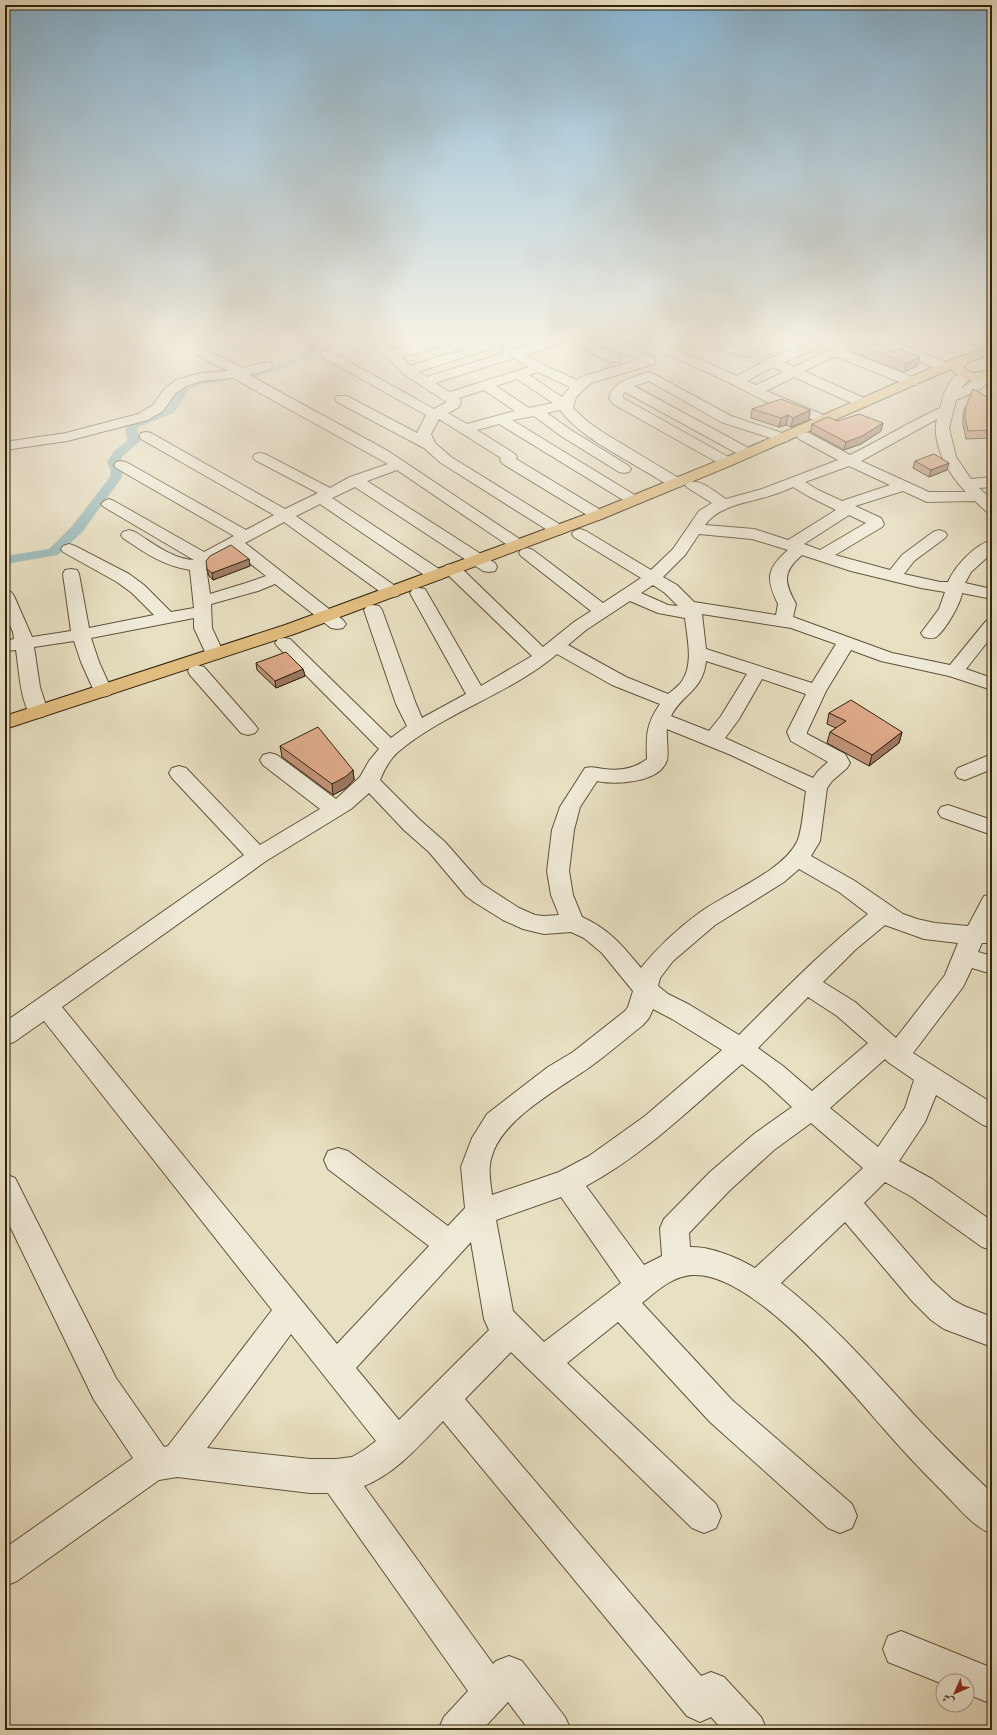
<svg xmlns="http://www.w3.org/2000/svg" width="997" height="1735" font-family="'IM FELL French Canon',Amiri,serif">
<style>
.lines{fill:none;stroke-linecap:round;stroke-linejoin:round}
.canal{fill:#99bbbc;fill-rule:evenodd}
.minor-casing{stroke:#5f523a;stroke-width:2}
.major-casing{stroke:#31220d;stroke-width:2}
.minor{fill:#f0ebd8;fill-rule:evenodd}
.major{fill:#e4c082;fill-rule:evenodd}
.wall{fill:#c19378;stroke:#31220d}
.shaded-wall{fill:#9d7862;stroke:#31220d}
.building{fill:#e0ab8c;stroke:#31220d}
</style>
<rect width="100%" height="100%" fill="#e8e0c3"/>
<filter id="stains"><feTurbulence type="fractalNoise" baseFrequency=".005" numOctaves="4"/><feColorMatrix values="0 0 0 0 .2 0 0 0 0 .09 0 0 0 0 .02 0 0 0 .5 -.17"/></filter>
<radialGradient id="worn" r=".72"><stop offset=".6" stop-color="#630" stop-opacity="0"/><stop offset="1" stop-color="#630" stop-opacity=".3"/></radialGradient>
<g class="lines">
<path class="canal" d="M312,340H322C319,345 316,352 312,356C300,365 259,377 244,379L239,376L240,374C253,370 296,360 305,351C308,348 310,343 312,340Z
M221,376L225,377L226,379L225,381L204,384L189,389L174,413L138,427L137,432L140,441L123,456L119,462L123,470L122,477L83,531L58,555L5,564V556L49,549L73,525L110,477L111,470L107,462L114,451L128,440L125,432L129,423L166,409L181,385L202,378Z"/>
<defs>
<path id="minor" d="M365,340H379L395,350L431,340H451L449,343L402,357L410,366L491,340H510L508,343L418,372L427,377L504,353L502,350L504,347L508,346L516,349L546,340H565L563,343L525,355L552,369L577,380L581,377L637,360L598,343L596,340H612L654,358L655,361L654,364L591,383L576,397L573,408L588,422L604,433L682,480L685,483L682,486C679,487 677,488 673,487C663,483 653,475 643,470C617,454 578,435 560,410L547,413L571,430L629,466L631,469L629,472L624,473L619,472L561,436L534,416L512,420L638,497L641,500L638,503L633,505L628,503L499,424L477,430L515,454L517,457L516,459L604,512L606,515L604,518L598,520L592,518L503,464L500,460L501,458L439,419L431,434L435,443L451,457L564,527L566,530L564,533L558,535L552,533L441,463L424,448L337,402L335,399L337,396H347L417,433L426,415L322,357L320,354L322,351H330L434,409L447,402L403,374L388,358ZM514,358L529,367L450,392L435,383ZM538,372L570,387L562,397L529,375ZM517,379L553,403L529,408L496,386ZM484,390L515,411L467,424L448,413L459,407L461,401L459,398Z
M569,340H585L620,356L621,359L620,362H610L571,343Z
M641,340H657L737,376L768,359L814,340H830L845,346L847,349L846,351L917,379L919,382L917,385H907L835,356L804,371L868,400L870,403L868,406H858L794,377L766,391L829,417L831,420L829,423L824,424L765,401L728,382L643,343ZM822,346L830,349L794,367L784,362ZM773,367L784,372L756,385L747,381Z
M699,340H718L744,348L757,340L770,341L749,356L745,357L701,343Z
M873,340H890L950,364L951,367L950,370H940L875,343Z
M969,340H986L992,343V351L971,343Z
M199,347L244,368L266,362L271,363L272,366L271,369L249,375L388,451L524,542L526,545L524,548L518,550L512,548L397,470L367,481L495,563L497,567L495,571L489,572L483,571L355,487L332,498L442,571L444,575L442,579L436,580L430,579L320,504L296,516L398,588L401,592L398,596L392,597L386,596L284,522L245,543L343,620L346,624L343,628L337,629L331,628L275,584L258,591L211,604L212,628L224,654L221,658L215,659L209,658L206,654L194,628V618L91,638L99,662L112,691L110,695L103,697L96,695L94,691L81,662L74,641L34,647L40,687L48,712L45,716L38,718L31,716C20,700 19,669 16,650L5,651V641L14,639L13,632L5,614V591L11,592L14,596L32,637L71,631L63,574L65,570L71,569L77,570L79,574L89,628L154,615L132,593L117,582L63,552L61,549L63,546L69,544L75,546L129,574L144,585L171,612L194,608L190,570C164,566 145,553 123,538L121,535L123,532L129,530L135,532C153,543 172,559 194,560L104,507L101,504L104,501L109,499L114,501L204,552L234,536L116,468L114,465L116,462L121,461L126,462L246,530L274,515L141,439L139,436L141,433L146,432L151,433L285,509L318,493L255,460L253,457L255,454L260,453L265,454L330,488L350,477L388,464L233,378L202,381L186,386L175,394L163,411L148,420L67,441L5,450V442L66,433L138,414L153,405L165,388L176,380L201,373L228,371L195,354L193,351L195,348ZM233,550L266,576L246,583L210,594L206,567L210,562Z
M966,371L971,372L973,375L960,389C970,384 981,371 992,372V380L979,390L956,400L949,428L956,457L971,479L992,477V487L979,488L992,500V514L987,512L975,501L927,502L903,491L855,506L881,518L884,524L882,527L835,555L890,570L902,555L933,532L939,530L945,532L947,535L945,538L914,561L904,574L940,582H948C955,566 974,545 992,540V553L971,572L965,583L992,589V599L962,593C961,603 945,631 936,637C932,639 928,638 924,637L921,633L939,609L945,592L921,588L851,571L802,555C782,572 784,582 796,604L793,617L892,653L950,665L986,621L992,620V636L966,669L992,678V690L949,676L881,661L851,650L826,691L807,732V734L845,754L850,763L847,768L832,781L827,788L820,841L811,856L855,881L903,914L917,919L935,923L968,926L984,896L992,894V943H982L978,952L992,956V974L972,968L963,987L913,1053L992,1103V1128L983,1125L936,1095L925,1122L899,1161L932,1179L992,1221V1250L982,1247L912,1197L885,1182L864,1203L932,1281L953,1300L964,1306L992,1317V1347L944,1329L931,1320L912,1301L845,1222L781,1283C833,1323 875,1372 919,1420C942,1445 967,1469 992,1493V1534C972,1526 957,1506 942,1491C922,1471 903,1451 884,1429C847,1387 753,1272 693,1275C672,1276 657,1291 642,1303L732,1400L852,1504L857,1516L852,1528L840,1533L828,1528L710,1422L618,1322L567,1363L716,1504L721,1516L716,1528L704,1533L692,1528L511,1352L465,1399L701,1676L711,1672L724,1677L761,1717L767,1730H723L711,1717L700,1722L687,1716L443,1421C419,1446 396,1473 364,1486L493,1664L496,1661L509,1656L522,1661L565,1717L571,1730H529L508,1702L482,1730H438L444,1717L468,1691L328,1493H310L177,1477L159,1480L17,1581L5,1586V1548L133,1458L94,1400L5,1216V1174L15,1178L116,1378L164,1447L168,1446L272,1310L44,1021L14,1042L5,1045V1022L244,855L172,778L169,773L172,768L179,766L186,768L260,845L320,809L263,765L260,760L263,755L270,753L277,755L336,799L360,777L369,761L379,749L278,647L275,643L278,639L284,638L290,639L391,738L407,726L396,704L364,610L367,606L373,605L379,606L382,610L416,704L422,718L466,694L410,593L413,589L419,588L425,589L481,686L532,656L446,573L444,569L446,565L452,564L458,565L543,647L574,622L591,611L521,556L519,553L521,550L527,548L533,550L603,603L641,578L574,537L572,534L574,531L580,529L586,531L651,570L673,549L699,511L712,503L688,488L685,485L688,482C701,479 715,492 726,499L762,489L838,460L799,439L797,436L799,433L804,432L809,433L850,455C881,440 909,422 940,408C944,393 949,375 966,371ZM937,419C931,444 949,475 966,492H929L861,461ZM849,466L890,485L842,501L818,490L805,482ZM793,487L808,496L836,510L788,540L754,529L705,525C720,504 750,503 772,495C779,493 786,490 793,487ZM849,515L866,523L820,550L804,544ZM699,534L752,539L788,550C766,569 766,579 778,604L776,615L694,602L677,585L663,577L685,555ZM653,585L665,593L678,606L668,605L641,593ZM630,601L658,613L685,618C687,637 694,664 682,681C679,686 673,690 668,694L626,677L568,645L586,630ZM702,614L791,628L836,644L812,683L706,649ZM557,654L612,685L660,704C646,724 646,736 647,759C634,769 620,771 604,769C597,768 592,766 585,768L560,807L552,830L547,871L551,895L559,915L544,916L535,915L519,908L482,884L445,842L420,820L380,780C384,770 390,759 398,752C445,712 510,694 557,654ZM706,661L747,674L721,716L709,731L671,716C682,694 703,691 706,661ZM762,679L806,694L787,732L791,741L828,762L818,771L813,778L725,738L739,719ZM667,729L731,755L806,791C804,804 802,832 797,842C782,872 726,893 699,913C677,929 658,947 641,968C622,945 610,930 582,917L573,895L569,871L574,830L580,807L597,781C616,785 660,783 667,760C669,752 666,738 667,729ZM369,793L404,830L429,852L466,896L474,902L503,920L523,929L544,934L571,932L584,938L602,953L633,991L628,1007L625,1011L573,1052L548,1067L487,1114L472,1138L461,1167L465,1208L448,1226L348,1151L338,1148L328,1151L324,1160L328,1169L429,1246L337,1344L62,1007L266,861L351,809ZM799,869L839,892L868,914C822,951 781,993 739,1035L690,1005L668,994L658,986L660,978L673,961L715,925L784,882ZM885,925L924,939L958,943L945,975L896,1038L855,1002L823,982L855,950ZM808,997L837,1016L868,1043L812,1091L783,1066L758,1048ZM653,1009L672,1019L722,1050L645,1116L589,1156L559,1172L492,1195C490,1178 487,1166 494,1150C508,1116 560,1088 590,1067C608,1054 625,1039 643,1025L649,1018ZM885,1059L888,1062L914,1080L905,1108L878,1147L830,1108ZM742,1064L765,1082L792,1107L754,1134L709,1173L664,1219L660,1228L662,1256L644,1265L586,1186C644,1155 692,1107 742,1064ZM811,1123L863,1168L862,1169L755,1268C739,1258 710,1246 690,1247L689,1233L729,1191L774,1150ZM561,1197L621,1283L544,1342L513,1311L496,1220ZM471,1242L484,1319L489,1330L399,1420L356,1368ZM291,1334L376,1441L364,1450L352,1457L336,1459H310L207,1448Z
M650,372L731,416L788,435L790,438L788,441L783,442L721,422L649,381L634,386L752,450L754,453L752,456L747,457L742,456L625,392L623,394V398L732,459L734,462L732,465L727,466L722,465L613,404L609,398C612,381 635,376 650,372Z
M197,665L204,667L255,725L258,729L255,733L248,735L241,733L190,675L188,671L190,667Z
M992,754V769L965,780L958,778L955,773L958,768Z
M948,805L992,820V835L941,817L938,812L941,807Z
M901,1631L992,1668V1704L967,1694V1681H943V1684L888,1662L883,1649L888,1636Z"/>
<path id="major" d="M992,345V353L967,363L964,368L973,373L992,370V378C977,382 961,383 951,369L732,465L604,518L297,633L5,729V716L285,625L592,512L722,459L940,364Z"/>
</defs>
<use href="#minor" class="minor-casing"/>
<use href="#major" class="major-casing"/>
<use href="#minor" class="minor"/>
<use href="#major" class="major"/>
</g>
<path class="wall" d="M850,340L893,352L917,366L904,372L848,350Z
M992,400V438L966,439L963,424V413L966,406Z
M752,409L810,410L809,420L791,427L786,425L779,427L751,418Z
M838,421L883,423L881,431L861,444L844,450L811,432L812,424Z
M915,461L947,470L929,477L913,468Z
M249,559L250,566L213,580L209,576L207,569Z
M256,663L303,669L305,676L276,688L257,670Z
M829,713L902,732L899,743L869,766L827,743L830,732L836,728L827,724Z
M280,746L353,770L354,780L346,788L333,795L282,757Z"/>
<path class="shaded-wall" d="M920,357L917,366L904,372L906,363Z
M810,410L809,420L791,427L793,418Z
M788,415L786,425L779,427L781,418Z
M883,423L881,431L861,444L844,450L846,442Z
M949,463L947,470L929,477L931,470Z
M249,559L250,566L213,580L212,573Z
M303,669L305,676L276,688L275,681Z
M902,732L899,743L869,766L872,755Z
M353,770L354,780L346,788L333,795L332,784Z"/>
<path class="building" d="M850,340H869L893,352L901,349L920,357L906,363L850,341Z
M973,389L992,400V430L968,431L965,417L966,406Z
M781,399L810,410L793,418L788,415L781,418L752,409Z
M859,414L883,423L862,436L846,442L812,424L828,417L838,421Z
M934,454L949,463L931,470L915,461Z
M231,545L249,559L212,573L207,569L206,561L210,556Z
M286,652L303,669L275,681L256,663Z
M851,700L902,732L872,755L830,732L846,721L829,713Z
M318,727L353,770L345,777L332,784L280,746Z"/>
<linearGradient id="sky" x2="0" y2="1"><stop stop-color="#88b7d6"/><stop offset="0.58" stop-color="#f5f1e4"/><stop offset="1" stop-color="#f5f1e4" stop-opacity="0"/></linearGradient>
<rect width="997" height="583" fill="url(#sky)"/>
<rect width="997" height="1735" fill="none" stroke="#e8e0c3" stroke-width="20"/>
<rect x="6" y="6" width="985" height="1723" fill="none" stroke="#31220d" stroke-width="2"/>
<rect x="10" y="10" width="977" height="1715" fill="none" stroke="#31220d"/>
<g transform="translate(955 1693) rotate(225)"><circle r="19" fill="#f0ebd8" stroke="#a49b87"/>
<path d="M0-3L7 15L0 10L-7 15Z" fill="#8f2418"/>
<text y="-6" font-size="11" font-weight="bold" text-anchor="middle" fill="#31220d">ش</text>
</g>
<rect width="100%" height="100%" filter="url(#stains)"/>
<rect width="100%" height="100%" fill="url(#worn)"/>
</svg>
